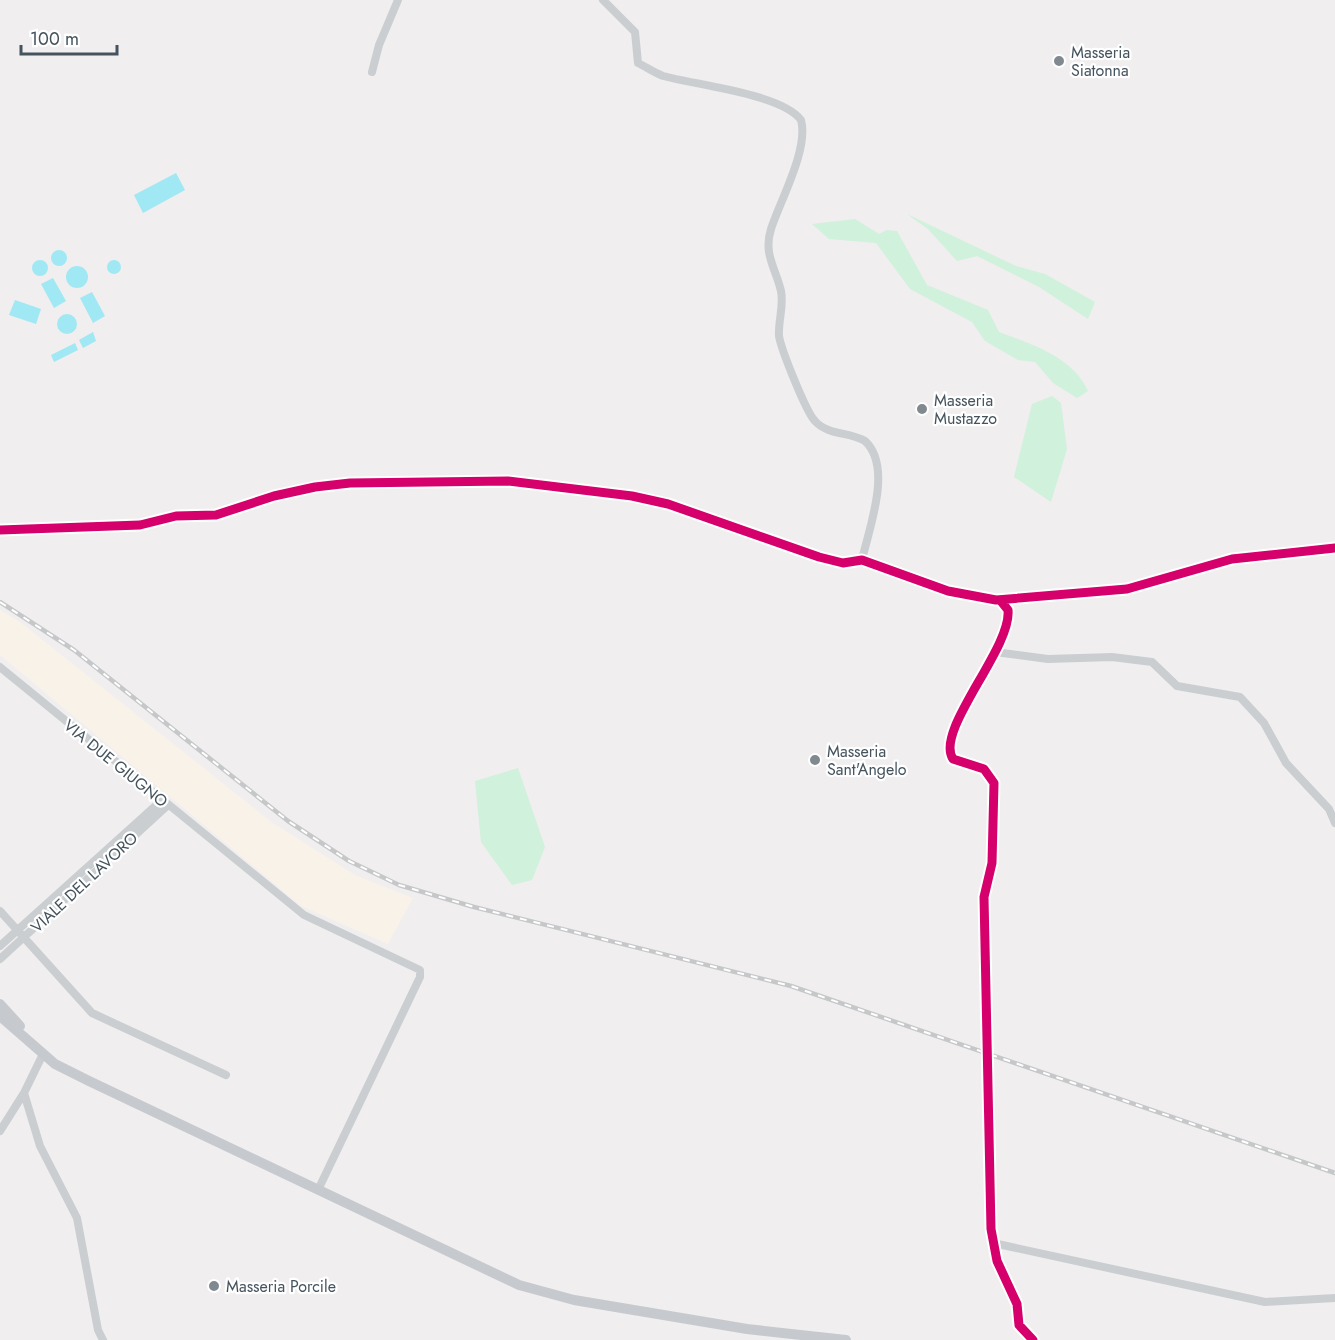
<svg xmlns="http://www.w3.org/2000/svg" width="1335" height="1340" font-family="Jost,sans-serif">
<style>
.commercial{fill:#f8f2e9}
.green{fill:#d0f1db}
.water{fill:#a0e8f4}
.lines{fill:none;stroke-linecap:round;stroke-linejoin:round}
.minor{stroke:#caced0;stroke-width:8}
.major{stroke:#c6cace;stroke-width:10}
.rail-casing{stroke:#c5c7c9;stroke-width:4.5}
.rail{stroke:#fff;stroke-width:2;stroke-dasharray:7;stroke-linecap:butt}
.cycleway-casing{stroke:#fff;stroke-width:13}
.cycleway{stroke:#d6006c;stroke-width:9}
.poi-dot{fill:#808990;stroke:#fff;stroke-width:2}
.labels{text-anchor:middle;stroke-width:4.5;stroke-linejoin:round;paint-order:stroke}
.poi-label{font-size:16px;fill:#44535d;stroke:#fff;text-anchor:start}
.street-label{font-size:16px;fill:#44535d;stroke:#fff}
</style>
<rect width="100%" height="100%" fill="#f0eeef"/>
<path class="commercial" d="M0,610L20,622L273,823L355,875L413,898L388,944L301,906L0,655Z"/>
<path class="green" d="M907,214L1016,266L1045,274L1095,302L1088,319L1039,287L977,256L957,261L928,229Z
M855,219L879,234L887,230L897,231L927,285L988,310L999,332C1031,344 1073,357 1088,391L1077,398L1053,383L1035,362L1018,360L985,341L972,322L910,289L876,243L829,239L812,224Z
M1052,396L1061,403L1067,449L1051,502L1014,477L1032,404Z
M518,768L545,847L532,880L512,885L481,842L475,781Z"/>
<path class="water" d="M176,173L185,190L143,213L134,195Z
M51 258a8 8 0 1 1 16 0a8 8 0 1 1-16 0Z
M107 267a7 7 0 1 1 14 0a7 7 0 1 1-14 0Z
M32 268a8 8 0 1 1 16 0a8 8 0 1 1-16 0Z
M66 277a11 11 0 1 1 22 0a11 11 0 1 1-22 0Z
M53,278L66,301L54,308L41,284Z
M92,292L105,316L93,323L80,298Z
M15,300L41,309L36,324L9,315Z
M57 324a10 10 0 1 1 20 0a10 10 0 1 1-20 0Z
M93,332L96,341L83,348L79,340Z
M75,343L78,350L54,362L51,355Z"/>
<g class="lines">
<path class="minor" d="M603,0L635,32L638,63C646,67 655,73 663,76C696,85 782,94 801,120C809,149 780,201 771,229C763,254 776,269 781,291C784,307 778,321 779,336C781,349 806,412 815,421C827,435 850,432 865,441C893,467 869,528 862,560
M372,72L379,45L398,0
M0,530L140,525L176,516L216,515L274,496L315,487L350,483L508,481L632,496L668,504L819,557L843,563L862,560L948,591L996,600L1127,589L1232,559L1335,548
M1000,600L1008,610C1012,648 934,731 953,759L984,769L994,783L992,863L984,897L991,1229L997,1261L1017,1304L1019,1325L1033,1340
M995,652L1048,659L1112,657L1152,662L1177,686L1240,697L1264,723L1286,763L1329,809L1335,823
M0,667L304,915L420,970V977L318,1190
M0,911L92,1013L226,1075
M0,946L162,800
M0,959L168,805
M43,1054L24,1093L40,1146L77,1218L98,1330L103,1340
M0,1131L24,1093
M993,1243L1265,1302L1335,1298"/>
<path class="major" d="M0,1004L20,1026
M0,1016L55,1064L89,1081L519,1285L574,1300L747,1329L846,1340"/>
<defs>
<path id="rail" d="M0,602L74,650L288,821L349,861L399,885L474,907L791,986L1335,1173"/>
</defs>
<use href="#rail" class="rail-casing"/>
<use href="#rail" class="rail"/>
<defs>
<path id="cycleway" d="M0,530L140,525L176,516L216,515L274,496L315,487L350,483L508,481L632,496L668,504L819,557L843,563L862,560L948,591L996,600L1127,589L1232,559L1335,548
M1000,600L1008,610C1012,648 934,731 953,759L984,769L994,783L992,863L984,897L991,1229L997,1261L1017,1304L1019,1325L1033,1340"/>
</defs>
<use href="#cycleway" class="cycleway-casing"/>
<use href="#cycleway" class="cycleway"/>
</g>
<g class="poi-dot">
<circle cx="1059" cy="61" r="6"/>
<circle cx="922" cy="409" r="6"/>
<circle cx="815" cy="760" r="6"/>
<circle cx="214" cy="1286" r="6"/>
</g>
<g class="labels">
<g class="poi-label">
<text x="1071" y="58">Masseria<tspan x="1071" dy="18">Siatonna</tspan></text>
<text x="934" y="406">Masseria<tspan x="934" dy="18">Mustazzo</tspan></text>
<text x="827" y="757">Masseria<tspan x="827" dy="18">Sant'Angelo</tspan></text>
<text x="226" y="1292">Masseria Porcile</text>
</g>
<g class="street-label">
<text transform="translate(116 763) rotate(39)" y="6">VIA DUE GIUGNO</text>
<text transform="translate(84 882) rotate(-43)" y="6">VIALE DEL LAVORO</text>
</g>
</g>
<path d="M21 45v9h96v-9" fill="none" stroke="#44535d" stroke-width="3"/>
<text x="30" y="45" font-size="18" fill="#44535d" stroke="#ffffff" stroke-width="4.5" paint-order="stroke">100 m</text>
</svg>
